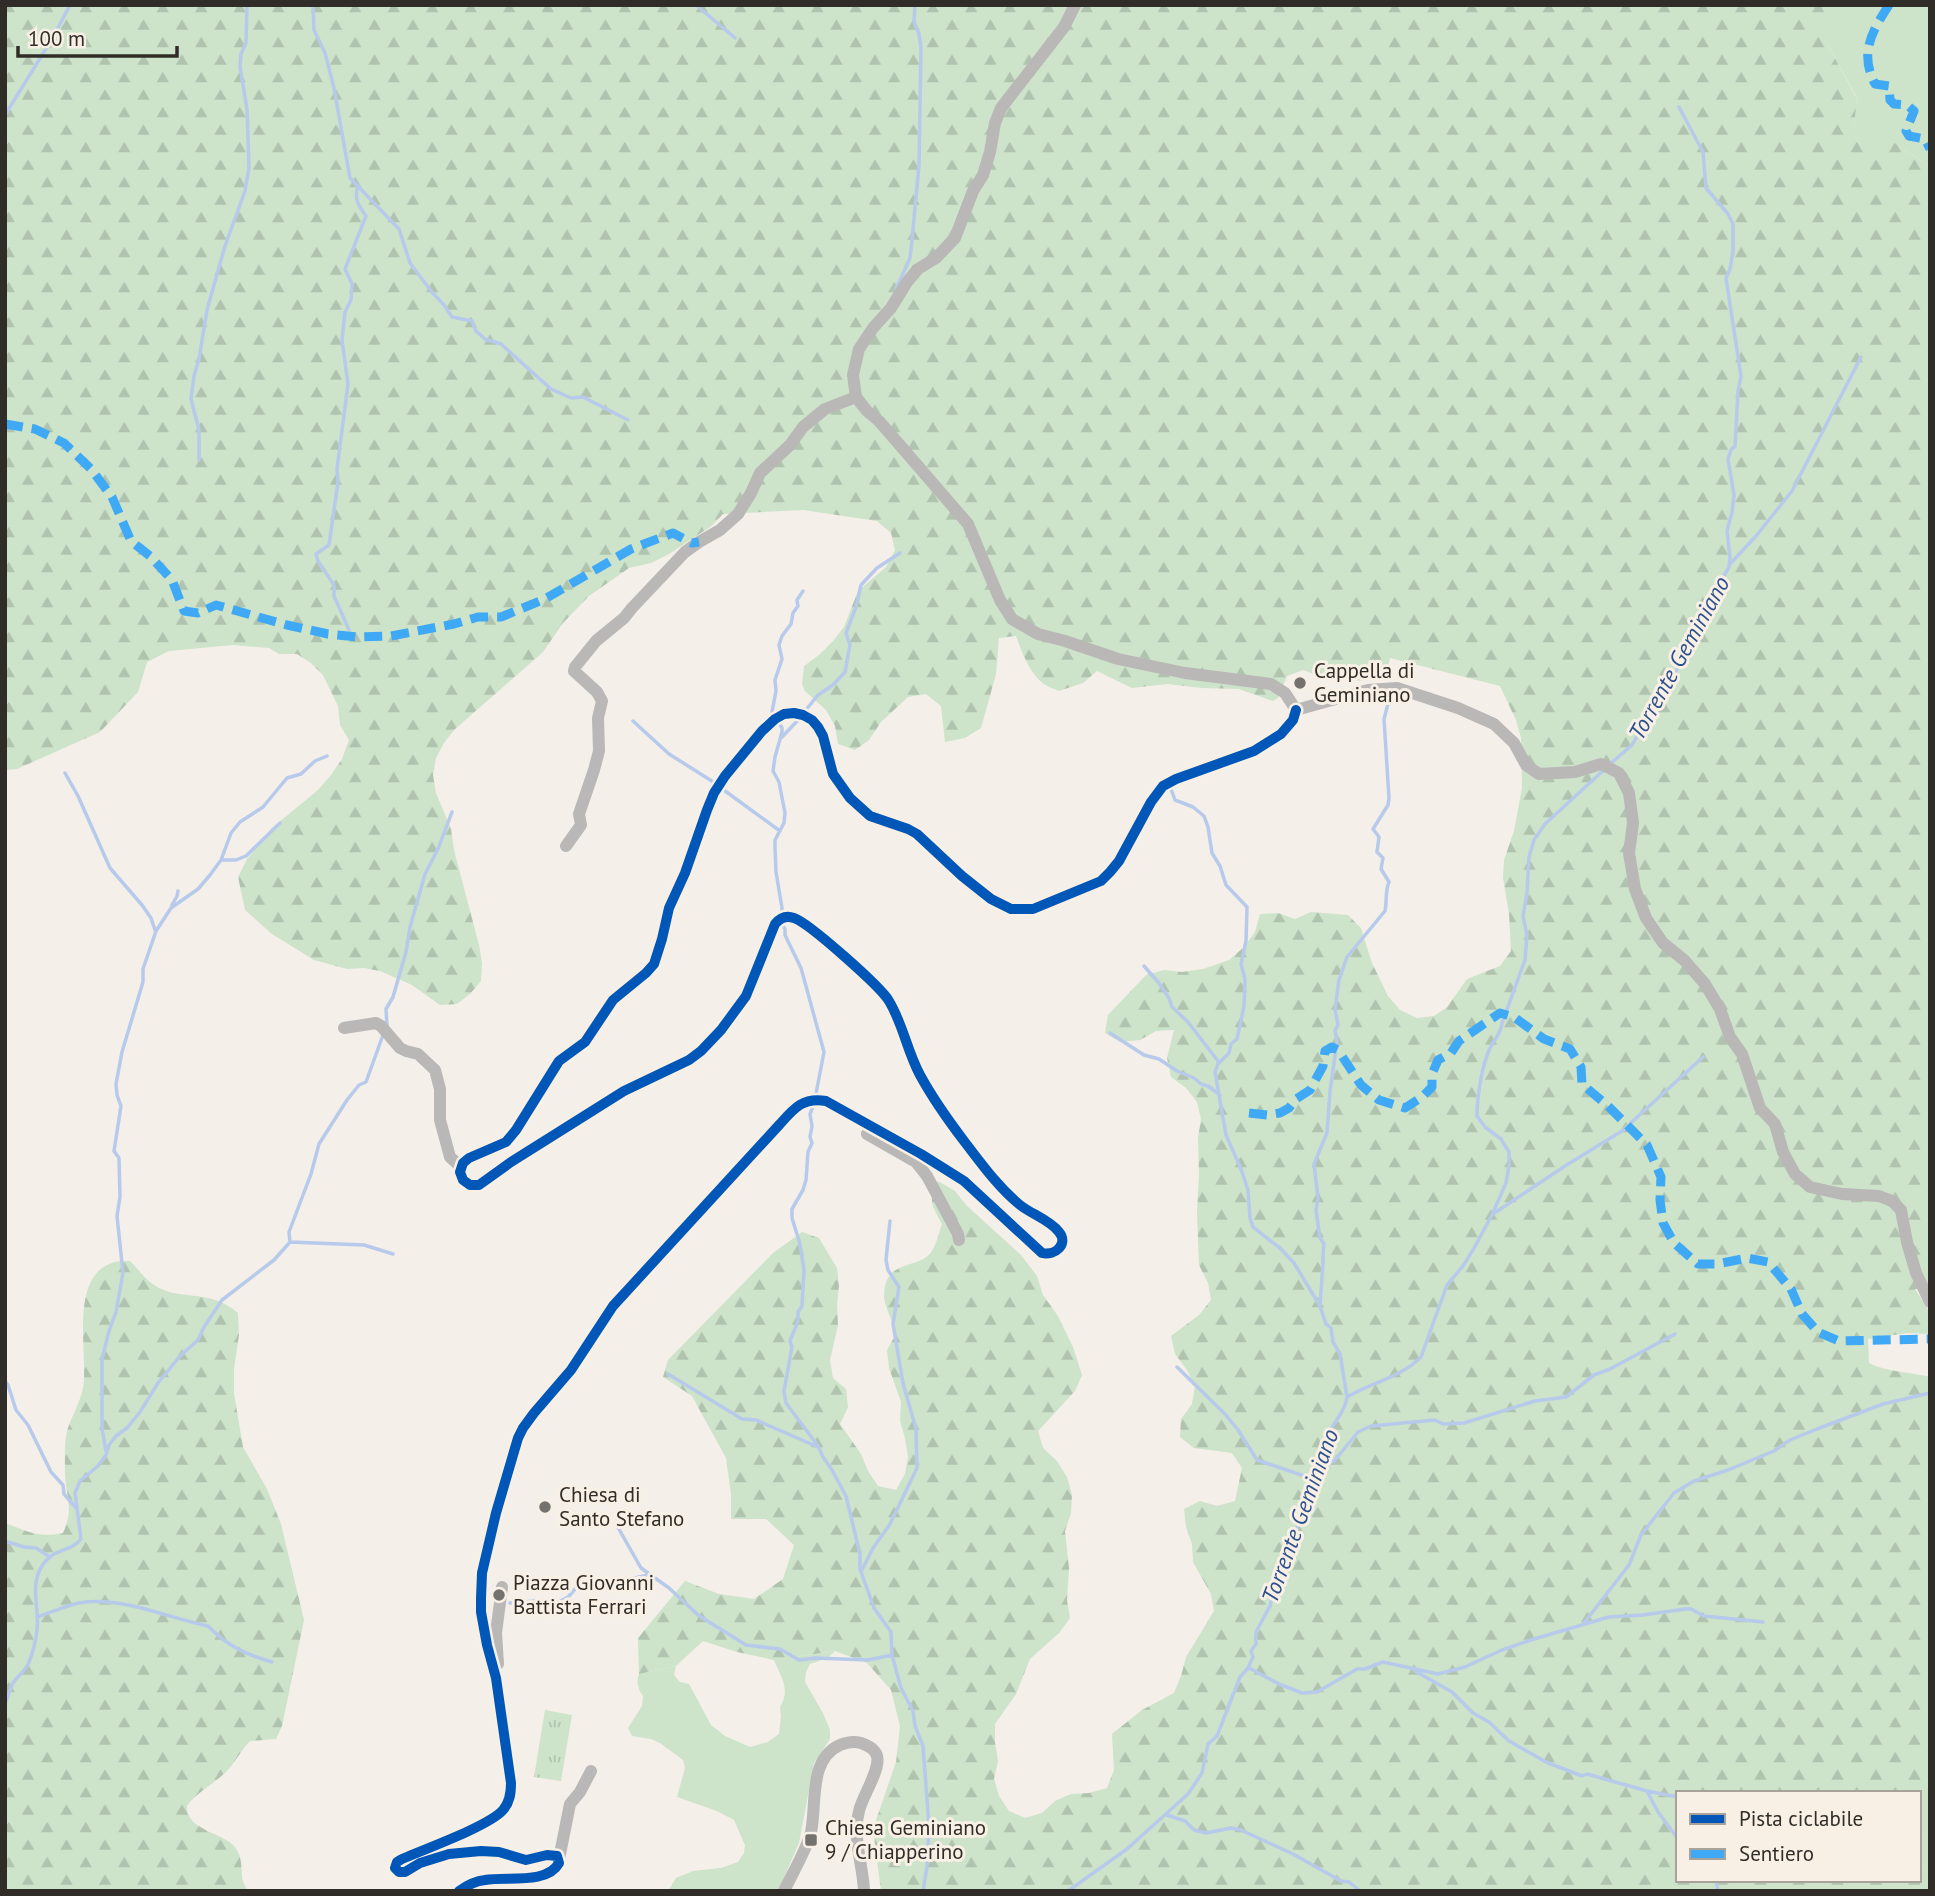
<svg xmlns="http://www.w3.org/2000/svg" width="1935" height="1896" font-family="'PT Sans',sans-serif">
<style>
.grass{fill:#cde3ca}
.forest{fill:url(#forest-firs);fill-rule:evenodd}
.park{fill:url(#park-tufts)}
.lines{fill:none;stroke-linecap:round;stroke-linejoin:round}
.stream{stroke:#b7caeb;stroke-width:3.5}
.street{stroke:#bab7b7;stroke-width:12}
.quiet{stroke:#3fa9f5;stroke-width:9;stroke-dasharray:18 9;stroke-linecap:butt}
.cycleway-casing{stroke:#f8f0e5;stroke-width:15}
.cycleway{stroke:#0057b8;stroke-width:10}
.poi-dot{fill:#75716c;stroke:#f8f0e5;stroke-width:2.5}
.labels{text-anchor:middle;stroke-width:6;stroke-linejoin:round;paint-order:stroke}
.poi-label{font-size:21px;fill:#302d29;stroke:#f8f0e5;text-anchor:start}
.water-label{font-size:23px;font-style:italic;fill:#2e508d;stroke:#f8f0e5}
</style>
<defs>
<pattern id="forest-firs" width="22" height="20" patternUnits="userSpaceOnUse" patternTransform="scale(1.75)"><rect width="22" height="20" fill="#cde3ca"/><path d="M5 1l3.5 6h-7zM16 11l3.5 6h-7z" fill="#b0c3ae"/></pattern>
<pattern id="park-tufts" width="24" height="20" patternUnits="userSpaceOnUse" patternTransform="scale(1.75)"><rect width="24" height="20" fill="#cde3ca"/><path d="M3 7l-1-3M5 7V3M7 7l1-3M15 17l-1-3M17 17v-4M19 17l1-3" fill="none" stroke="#b0c3ae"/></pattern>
</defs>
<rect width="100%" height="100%" fill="#f4efe9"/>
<path class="grass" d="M1824,5H1930V167L1892,141L1875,159L1865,153L1854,127L1857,98L1824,38Z
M835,1651L828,1658L810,1664L806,1672L805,1682L823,1713L830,1730V1739L814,1763L799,1843L778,1891H668L676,1878L693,1871L721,1868L738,1862L744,1853L745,1845L734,1820L717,1811L677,1797L685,1768L683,1760L660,1743L651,1739L632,1736L628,1728L642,1706L643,1696C638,1689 636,1683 639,1674L676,1666L674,1675L680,1682L689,1684L711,1725L725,1736L750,1747L768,1742L779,1734L781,1716L780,1707C791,1690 781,1677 774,1660Z"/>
<path class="forest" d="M5,5H1824V38L1857,99L1854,127L1865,152L1875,159L1880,147L1892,141L1930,167V1289H1915L1930,1313V1334L1907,1333L1868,1339L1869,1363C1886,1372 1910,1372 1930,1377V1891H881L873,1829L896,1762L900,1726L891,1690L867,1663L835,1651L774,1660L737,1652L703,1641L676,1666L639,1674L638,1638L685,1581L719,1594L754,1599L783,1579L794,1545L766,1519H731V1494L726,1458L692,1396L663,1377L668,1360L773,1253L802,1232L819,1238L837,1268L839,1286L837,1305L838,1325L830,1360L833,1378L846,1389L848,1407L840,1424L861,1454L868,1471L878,1486L896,1490L905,1474L908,1457L905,1438L900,1421L901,1402L889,1368L887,1350L896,1334C894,1326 884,1303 884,1297C884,1257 919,1271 932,1251C937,1243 939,1232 942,1224C931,1203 928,1203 938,1181L955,1191L966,1205L1021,1255L1037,1276L1043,1295L1058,1316L1073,1347L1082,1375L1075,1391L1038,1431L1043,1448L1057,1461L1067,1477L1072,1495L1071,1513L1065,1531L1069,1568L1067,1600L1070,1618L1059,1633L1030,1659L1016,1694L995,1724V1742L998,1761L994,1779L999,1796L1009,1811L1025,1818L1042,1813L1055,1801L1071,1794L1089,1793L1107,1788L1114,1770L1112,1734L1142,1710L1174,1693L1181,1676L1186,1657L1214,1611L1211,1594L1193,1562L1192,1544L1186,1527L1184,1509L1200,1501L1217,1506L1235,1501L1242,1468L1232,1453L1194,1448L1180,1437L1181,1419L1192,1404L1195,1386L1187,1370L1175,1354L1171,1336L1199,1315L1211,1300L1208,1283L1199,1265L1197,1212L1199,1174L1198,1138L1201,1119L1197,1102L1186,1088L1171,1077L1167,1058L1174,1030L1156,1031L1140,1040L1120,1042L1105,1033L1108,1015L1146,975L1164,970L1182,972L1203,969L1229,960L1244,947L1255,932L1260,914L1278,913L1295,919L1311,912L1348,915L1361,928L1372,963L1388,996L1400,1010L1417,1018L1434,1016L1447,1007L1467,979L1500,966L1511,951L1509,914L1503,878L1504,860L1514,831L1522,788L1521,738L1516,720L1500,686L1390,658L1388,667L1375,680C1347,681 1329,681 1303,670L1287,676L1278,698L1273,701L1239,689L1202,688L1167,684L1132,688L1097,671L1083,683L1059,691C1055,689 1048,687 1044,684C1029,673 1022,652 1016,636L999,638L996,674L981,728L965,738L945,742L941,706L926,694L908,697L881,722L869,740L855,750L838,744L835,726L826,710L805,691L802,684L804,666L819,655L833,641L844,627L858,591L886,567L895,550L891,533L877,521L803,510L723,514L710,527L669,554L651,563L629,568L589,596L563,623L543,652L454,730L444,743L436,758L433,775L436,793L451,829L454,850L479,945L482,963L481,981L470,994L457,1004L440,1005L412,985L380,971L364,968L347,969L314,960L272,934L245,910L238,877L247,859L272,828L318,790L331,775L342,759L349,740L340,725L338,706L323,675L311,663L297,654H279L269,648L233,645L169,651L147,662L138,692L100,732L17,769L5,770ZM1678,1793H1919V1880H1678Z
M120,1261H130C140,1271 146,1281 159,1288C175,1296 191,1294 208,1298C219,1300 230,1306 238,1313L239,1335L234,1369V1393L243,1447L267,1489L281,1524L304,1620L282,1726L276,1739L250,1741C241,1750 235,1763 226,1772C214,1784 197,1792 187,1806C186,1829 218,1832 232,1844C242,1854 241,1863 242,1875C242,1881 245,1886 248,1891H5V1523C29,1532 38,1538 63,1533C75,1507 65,1496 65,1471C65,1458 64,1440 68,1428C73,1414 80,1402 83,1388C89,1352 66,1269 120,1261Z"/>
<path class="park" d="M545,1710L572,1715L561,1781L534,1777Z"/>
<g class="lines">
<path class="stream" d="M313,5L314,30L325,53L334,88L350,178L399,229L410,263L431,291L444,305L452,317L472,321L476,331L485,339L501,344L551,389L571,398L583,397L628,420
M696,5L735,38
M5,115L52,39L70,5
M896,289L910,258L912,240L919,165L921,48L919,34L914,22L915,5
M199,460V430L191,399L194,376L199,359L207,310L225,246L245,191L249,168L247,109L240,67L241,54L246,43L247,5
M1730,564L1756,536L1792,491L1861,357
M349,630L334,596V585L318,561L316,554L329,545L338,482L337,469L348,384L342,340L345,312L351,300L352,284L345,269L366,216C358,205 354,199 358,185
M805,711L818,695L833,685L845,672L850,645L846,633L856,607L861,585L877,568L900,553
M633,721L669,754L715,783
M782,737L801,717
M1610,764L1632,745L1640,731L1647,709L1674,674L1679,666L1681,654L1693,639L1711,598L1729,567L1730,557L1727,531L1732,512L1734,495L1728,459L1731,450L1735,446L1738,391L1741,376L1726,278L1730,269L1733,252V224L1728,214L1706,188L1703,152L1679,107
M65,773L78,796L110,868L142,905L151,918L155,930
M721,788L780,831
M1171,789L1175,800L1193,807L1204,816L1208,827L1212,853L1220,866L1226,885L1247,907L1246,941L1241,964L1245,979L1244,1006L1237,1039L1231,1044L1229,1053L1218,1064L1215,1072L1226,1135L1241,1169L1248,1190L1250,1218L1253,1227L1281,1249L1294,1263L1320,1306L1326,1324L1331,1328L1333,1342L1340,1354L1347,1397
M221,860H236L246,856L280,823
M172,905L177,896L178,891
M782,916V908L776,872L775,848V840L784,823L785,813L779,782L773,771L775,757L782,732V728L772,712L776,691L775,680L782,659L779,645L782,636L791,624L793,613L798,606L797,600L803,591
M781,923L785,929V935L801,968L824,1052L814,1104L810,1114L812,1126L810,1137L812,1143L808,1152L806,1180L803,1190L792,1209V1218L800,1244L804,1270L802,1306L798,1312V1321L790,1341L792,1347L784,1391L786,1403L818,1446L823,1457L832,1470L846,1496L860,1554V1569L874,1608L891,1632L892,1655L901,1688L913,1711L915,1726L923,1746L929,1826L927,1867L923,1891
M1144,966L1158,982L1169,998L1172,1007L1188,1022L1218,1061V1064
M387,1025L386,1009L393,997L406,952L410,927L425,874L438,849L452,812
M1110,1033L1144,1055L1159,1059L1177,1071L1194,1078L1201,1084L1208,1086L1220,1095
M1493,1214L1565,1166L1622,1131L1703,1057
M290,1242L364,1245L393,1254
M1320,1306C1321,1292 1322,1277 1323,1263C1323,1256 1323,1251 1324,1244L1320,1238L1316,1210L1318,1198L1314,1164L1327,1133L1330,1091L1337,1042L1335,1030L1338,1025L1335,1009L1339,980L1347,957L1385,911C1387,901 1385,891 1389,882L1381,869L1383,858L1377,852L1379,837L1373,829L1388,805L1389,798L1384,719L1389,700
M1177,1367L1225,1414L1238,1430L1257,1460L1310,1478
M668,1374L742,1419L756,1420L818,1447
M5,1381L8,1385L16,1410L28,1425L51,1472L63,1485L64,1494L77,1509
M106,1451L102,1429V1359L109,1331L116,1312L123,1273L117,1216L120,1197L119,1158L114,1151L121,1106L117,1095L116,1084L122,1052L143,982V969L156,931L171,908L198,889L210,875L221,860L231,833L240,822L263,807L287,778L301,774L315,761L327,756
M1318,1471L1335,1460L1358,1432L1371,1426L1435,1420L1443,1424L1464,1423L1535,1401L1566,1397L1594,1375L1610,1369L1675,1334
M616,1524L641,1568L669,1588L698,1615L746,1645L780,1649L799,1660L815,1658L868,1660L892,1655
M5,1541L24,1547L36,1548L50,1557
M861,1572L873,1548L890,1524L917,1468L916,1429L903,1383L893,1324L899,1287L888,1270L886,1260L890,1221
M510,1603L548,1600L559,1602L568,1597L576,1588L600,1583H613L648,1575
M37,1617C53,1612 68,1604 85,1602C126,1598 168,1618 208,1626C227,1646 247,1655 272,1662
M1584,1623L1629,1565L1641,1535L1674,1493L1694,1481L1728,1470L1774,1451L1790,1440L1817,1429L1883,1404L1930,1393
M1249,1668L1279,1684L1302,1693L1317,1692L1357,1669H1365L1383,1662L1438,1674L1465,1667L1502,1650L1534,1639L1609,1617L1643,1615L1685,1609H1691L1704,1616L1763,1622
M1415,1671L1452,1692L1473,1713L1489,1722L1509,1741L1546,1762L1582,1776L1587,1774L1647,1791L1658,1812L1678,1839
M5,1704C8,1697 10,1689 13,1683C18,1675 26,1671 29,1662C33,1652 36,1640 37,1630C40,1608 29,1586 42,1566C54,1547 70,1553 81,1539L75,1493L80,1481L98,1466L106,1455L109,1445L116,1436L127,1428L140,1412L158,1383L180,1356L198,1340L204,1327L222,1300L274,1260L290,1242L289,1232L311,1174L319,1144L347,1100L359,1085L366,1082L383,1035
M1647,1791L1678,1797
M1167,1815L1185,1821L1194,1830L1206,1833L1231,1828L1241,1830L1293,1854L1341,1881L1349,1882L1360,1891
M1716,1880L1718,1891
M1068,1891L1127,1849L1188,1794L1202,1773L1208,1744L1217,1736L1240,1677L1248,1668L1253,1657L1251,1651L1256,1644V1632L1270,1606L1273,1593L1293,1551L1299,1517L1308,1485L1312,1476L1318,1470L1317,1461L1320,1458C1318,1437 1344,1419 1347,1397C1372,1382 1400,1378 1421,1357L1447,1285L1463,1266L1473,1250L1492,1215L1506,1183L1509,1166V1152L1501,1139L1485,1127L1477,1116C1477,1097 1482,1065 1490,1048C1495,1039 1501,1033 1502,1023L1525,960L1527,935L1523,916L1527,893L1529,857L1534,840L1545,824L1605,769"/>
<path class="street" d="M1075,5L1064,27L1001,108L995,123L990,152L983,175L973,191L955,238L936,258L918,269L907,282L891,308L873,328L859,349L853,375L856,397L867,411L879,421L968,524L1000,600L1012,619L1038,634L1065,641L1118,659L1185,673L1271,684L1285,693L1296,710
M1296,710L1368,690L1397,688L1458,708L1494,724L1514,743L1526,765L1539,774L1575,772L1601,764L1619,773L1629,793L1633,823L1629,853L1635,889L1646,918L1663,943L1684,960L1705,984L1720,1009L1730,1037L1742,1054L1760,1108L1775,1124L1783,1152L1795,1174L1810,1187L1842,1194L1879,1196L1892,1201L1901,1210L1907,1242L1916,1273L1930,1302
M566,846L581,825L579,814L594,770L599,751L598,718L602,701L597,692L574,671L575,667L596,641L624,618L632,608L685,552L699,542L720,530L738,514L751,493L760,473L790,445L803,427L825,409L856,397
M344,1028L376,1023L381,1026L400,1048L406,1051L418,1054L435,1070L440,1089V1120L450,1157L461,1167
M871,1126L867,1134L916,1162L927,1176L958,1234L959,1240
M498,1664L496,1633L502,1587
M559,1859L570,1804L580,1792L591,1771
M459,1891C466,1886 476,1881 485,1880C506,1876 547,1885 559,1863L557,1856L547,1855L526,1860L499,1852L481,1851L449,1854L420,1863L405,1872H399L395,1868L397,1862L402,1859C425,1849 489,1826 503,1810C510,1802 511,1793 511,1783L496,1678L487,1645L481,1612V1598L482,1573L496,1513L518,1438L523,1428L534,1413L571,1370L613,1306L780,1124C794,1108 803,1097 826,1101L921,1154L964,1181L1042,1253C1055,1256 1069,1244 1059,1232C1050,1220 1031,1214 1020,1205C998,1187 981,1163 964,1141C948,1120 932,1097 920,1075C907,1051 903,1024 889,1001C881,987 809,923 794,918C786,915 780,918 775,924L746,996L721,1030L701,1051L689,1060L624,1091L511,1162L479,1185H470L463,1180L460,1172L463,1163L469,1158L506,1142L516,1130L559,1061L585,1042L613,1000L646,973L654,964L662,939L669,908L685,873L707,810L714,793L725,776L762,731L775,719L784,714L794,713L803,715L812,720L818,727L823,736L833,774L850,798L870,816L908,829L917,834L962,876L991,899L1011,909H1033L1101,881L1110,872L1119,861L1151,802L1163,786L1176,779L1254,751L1281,734L1293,720L1296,710
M784,1891C792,1874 807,1849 811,1832C817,1805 808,1759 840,1745C847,1742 854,1741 861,1743C867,1745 875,1749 877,1756C881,1769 862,1797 859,1811C852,1837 863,1865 864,1891"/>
<path class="quiet" d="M1889,5C1872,31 1859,53 1875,84L1889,86L1890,100L1894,104L1907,105L1914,111L1906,131L1909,136L1925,139L1930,149
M5,424L35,429L64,443L91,469L112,497L131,541L150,556L172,580L184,611L198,613L216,605L287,625L328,634L358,637L391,636L454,624L478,617H501L545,599L631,549L673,533L692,543L699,542
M1249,1113L1267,1115L1280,1113L1289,1108L1296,1099L1310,1090L1323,1066L1325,1051L1332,1047L1338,1050L1361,1085L1379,1100L1405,1108L1422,1097L1432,1087V1074L1438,1060L1451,1053L1459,1041L1500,1013L1514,1017L1544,1039L1570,1049L1581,1067L1582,1084L1608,1106L1647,1145L1661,1177L1660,1200L1663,1223L1674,1243L1698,1264H1717L1747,1258L1768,1262L1791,1289L1802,1314L1818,1332L1839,1341L1930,1339"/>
<defs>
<path id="cycleway" d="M459,1891C466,1886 476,1881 485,1880C506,1876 547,1885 559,1863L557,1856L547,1855L526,1860L499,1852L481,1851L449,1854L420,1863L405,1872H399L395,1868L397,1862L402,1859C425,1849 489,1826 503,1810C510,1802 511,1793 511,1783L496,1678L487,1645L481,1612V1598L482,1573L496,1513L518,1438L523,1428L534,1413L571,1370L613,1306L780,1124C794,1108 803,1097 826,1101L921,1154L964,1181L1042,1253C1055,1256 1069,1244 1059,1232C1050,1220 1031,1214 1020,1205C998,1187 981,1163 964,1141C948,1120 932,1097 920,1075C907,1051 903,1024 889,1001C881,987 809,923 794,918C786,915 780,918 775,924L746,996L721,1030L701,1051L689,1060L624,1091L511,1162L479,1185H470L463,1180L460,1172L463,1163L469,1158L506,1142L516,1130L559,1061L585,1042L613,1000L646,973L654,964L662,939L669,908L685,873L707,810L714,793L725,776L762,731L775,719L784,714L794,713L803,715L812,720L818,727L823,736L833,774L850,798L870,816L908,829L917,834L962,876L991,899L1011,909H1033L1101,881L1110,872L1119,861L1151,802L1163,786L1176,779L1254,751L1281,734L1293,720L1296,710"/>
</defs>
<use href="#cycleway" class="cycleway-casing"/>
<use href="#cycleway" class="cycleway"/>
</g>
<g class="poi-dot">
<circle cx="1300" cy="683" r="7"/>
<circle cx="545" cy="1507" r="7"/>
<circle cx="499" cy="1595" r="7"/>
<rect x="804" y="1833" width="14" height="14" rx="3.5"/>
</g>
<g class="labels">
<g class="poi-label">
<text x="1314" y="678">Cappella di<tspan x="1314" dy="24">Geminiano</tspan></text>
<text x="559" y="1502">Chiesa di<tspan x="559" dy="24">Santo Stefano</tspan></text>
<text x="513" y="1590">Piazza Giovanni<tspan x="513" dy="24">Battista Ferrari</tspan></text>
<text x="825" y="1835">Chiesa Geminiano<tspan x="825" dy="24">9 / Chiapperino</tspan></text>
</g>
<g class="water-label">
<text transform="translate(1679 658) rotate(-61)" y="8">Torrente Geminiano</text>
<text transform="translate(1300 1516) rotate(-70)" y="8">Torrente Geminiano</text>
</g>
</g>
<rect width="1935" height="1896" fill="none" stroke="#302d29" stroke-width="14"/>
<rect x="1676" y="1791" width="245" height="91" fill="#f8f0e5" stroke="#a8a29a" stroke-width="2"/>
<rect x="1690" y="1814" width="35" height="10" fill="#0057b8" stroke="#a8a29a" stroke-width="2"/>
<text x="1739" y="1826" font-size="21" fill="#302d29">Pista ciclabile</text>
<rect x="1690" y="1849" width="35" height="10" fill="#3fa9f5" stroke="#a8a29a" stroke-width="2"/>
<text x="1739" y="1861" font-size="21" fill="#302d29">Sentiero</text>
<path d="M18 46v10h159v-10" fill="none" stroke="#302d29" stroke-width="3.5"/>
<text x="28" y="46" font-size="21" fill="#302d29" stroke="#f8f0e5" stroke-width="5" paint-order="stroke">100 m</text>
</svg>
